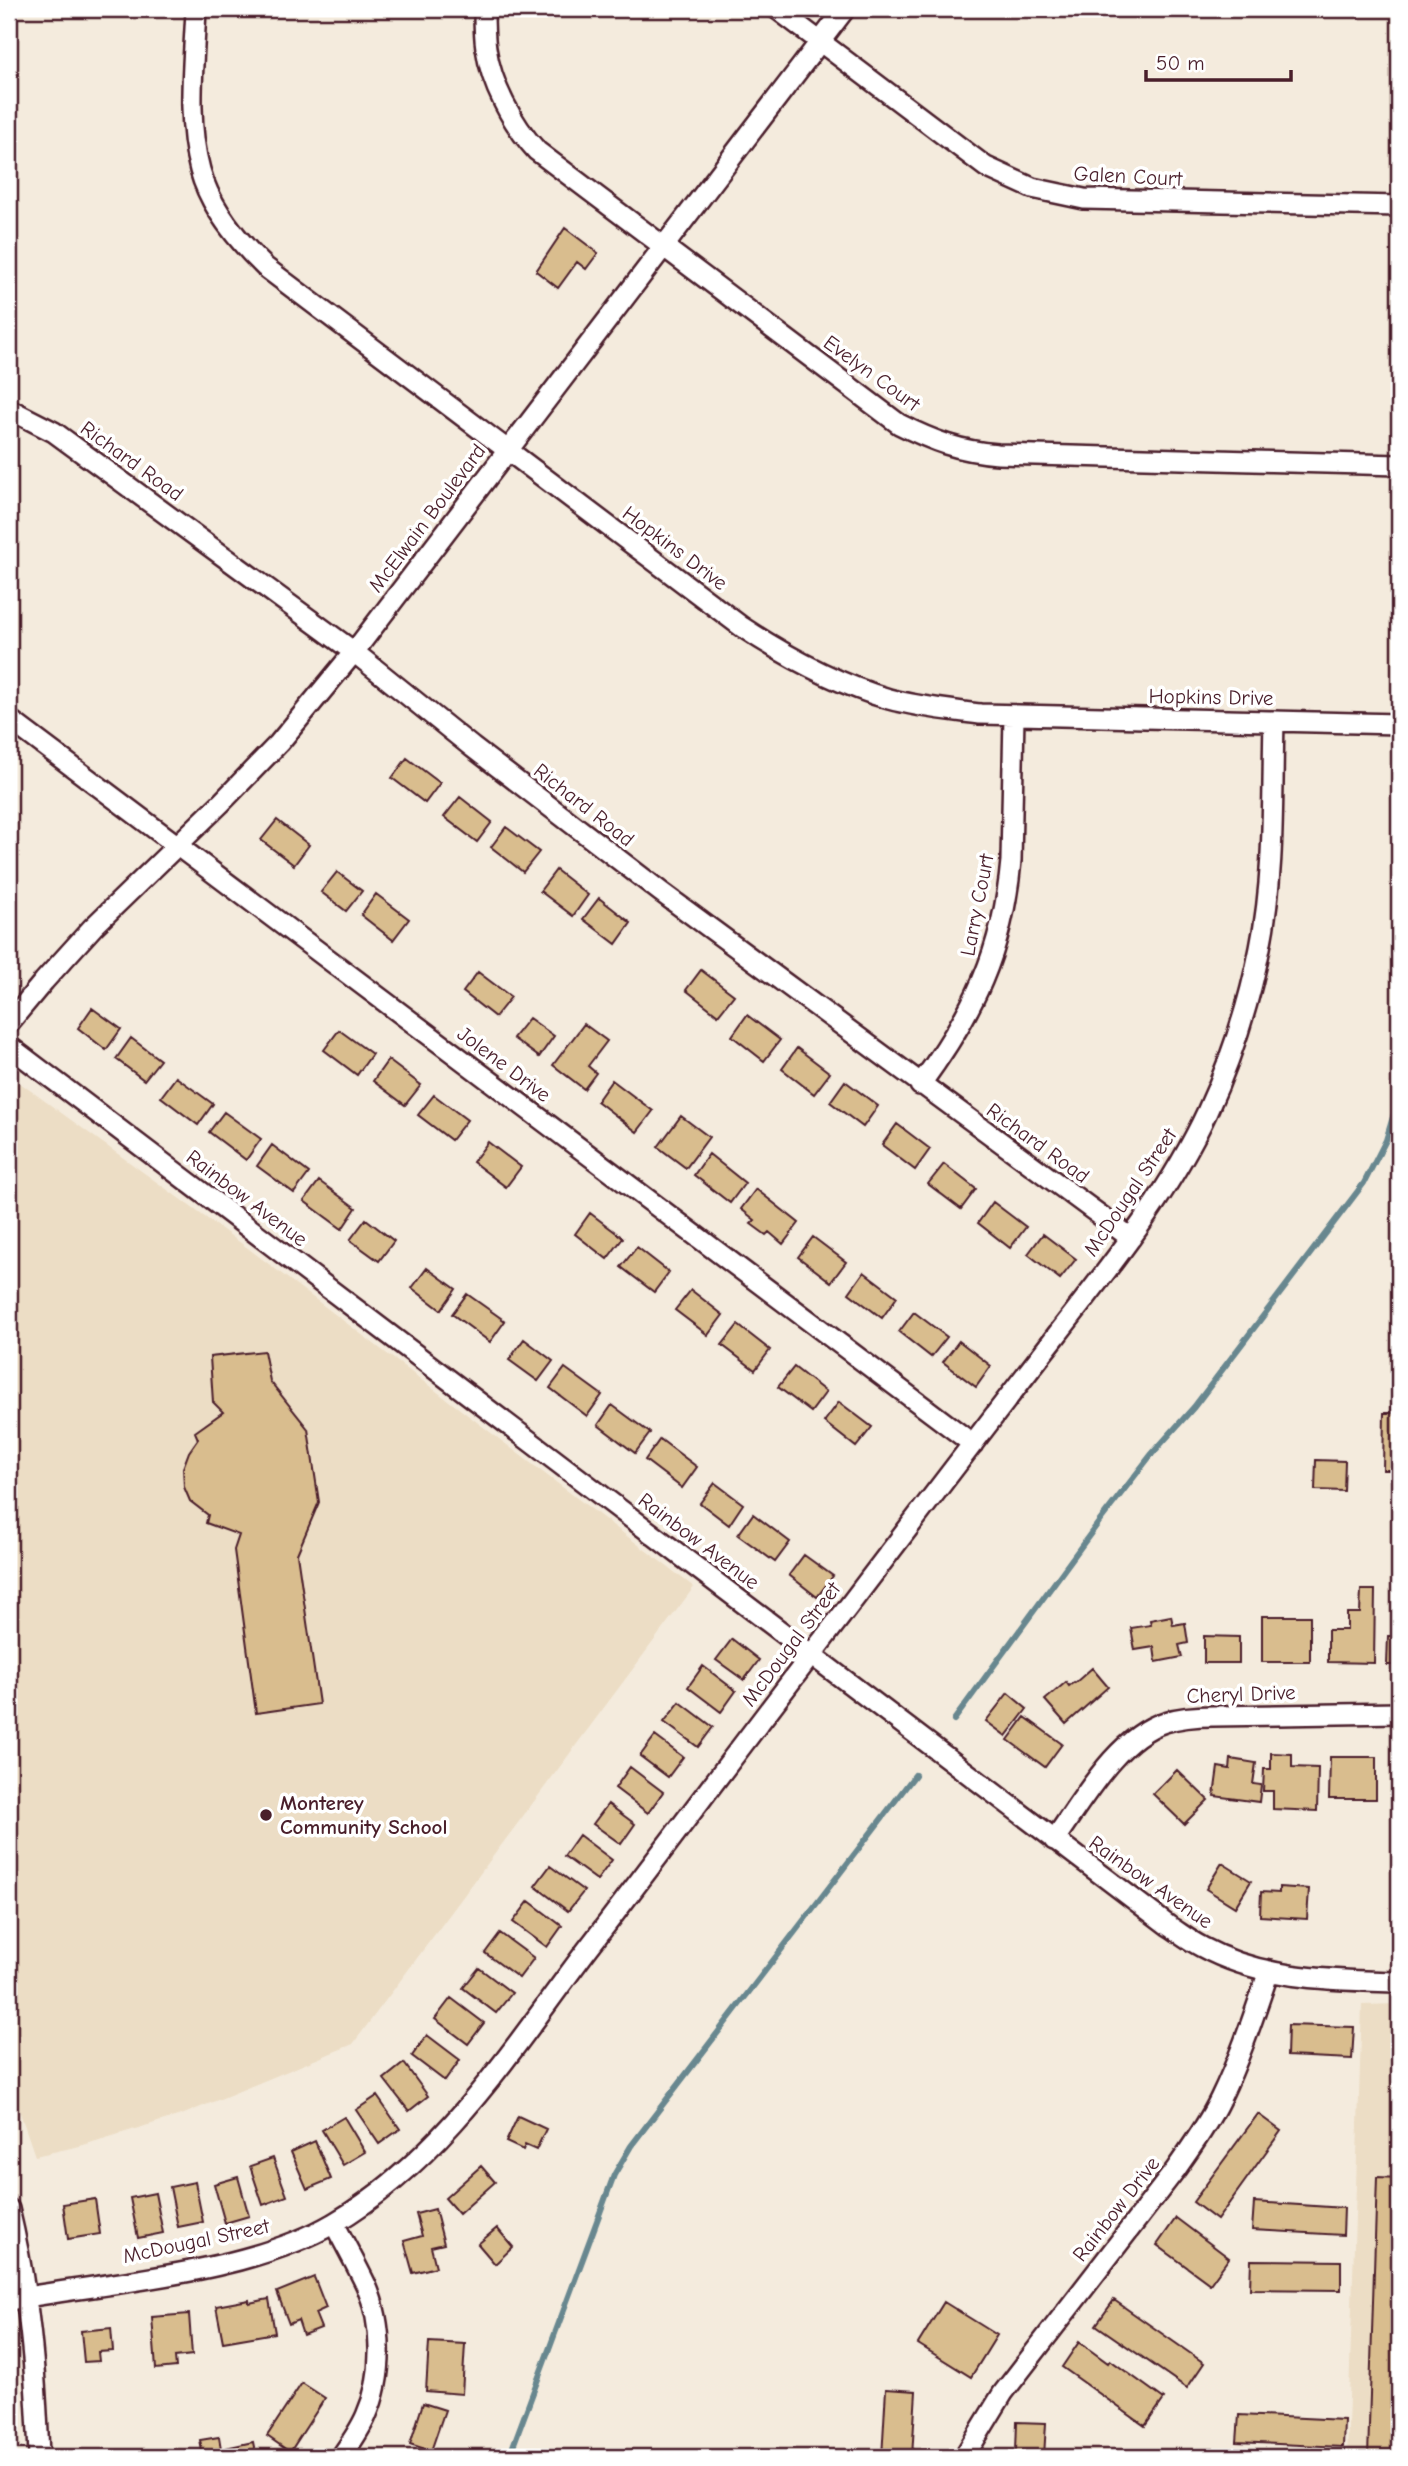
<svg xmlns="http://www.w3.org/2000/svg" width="1408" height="2466" font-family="'Comic Neue',sans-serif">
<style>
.built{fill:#ecddc5}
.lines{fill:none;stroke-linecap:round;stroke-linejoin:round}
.stream{stroke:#67878f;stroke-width:6}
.building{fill:#d9bd8e;stroke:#4a1f2b;stroke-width:2}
.minor-casing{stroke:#4a1f2b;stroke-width:24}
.minor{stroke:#fff;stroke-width:19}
.poi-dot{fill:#4a1f2b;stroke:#fff;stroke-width:2.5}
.labels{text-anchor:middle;stroke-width:7;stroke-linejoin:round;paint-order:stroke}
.street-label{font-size:21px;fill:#4a1f2b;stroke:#fff}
.poi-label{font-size:21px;font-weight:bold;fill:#4a1f2b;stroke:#fff;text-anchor:start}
</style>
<rect width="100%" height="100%" fill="#f4ebdd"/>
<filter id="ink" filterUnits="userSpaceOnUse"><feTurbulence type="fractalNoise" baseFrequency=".0143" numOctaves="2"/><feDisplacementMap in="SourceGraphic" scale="14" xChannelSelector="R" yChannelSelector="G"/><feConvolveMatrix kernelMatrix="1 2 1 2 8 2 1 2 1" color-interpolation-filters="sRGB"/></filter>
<g filter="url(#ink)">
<path class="built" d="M13,1083H20L249,1249L694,1587L353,2044L184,2114L80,2146L35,2156L9,2081V1090Z
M1399,2004V2457H1347L1362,2005Z"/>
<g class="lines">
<path class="stream" d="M954,1720L1099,1522L1151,1455L1194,1407L1364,1183L1386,1140L1399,1097
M509,2457L614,2175L631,2146L915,1775"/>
</g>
<path class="building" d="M565,228L598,253L586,269L577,262L558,288L536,271Z
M407,758L440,783L425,803L392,778Z
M460,797L492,822L477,842L444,817Z
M277,820L309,845L294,865L261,840Z
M506,827L539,852L523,872L491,847Z
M556,870L588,895L573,916L540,891Z
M337,872L362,891L346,911L321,892Z
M376,894L409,919L393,940L361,915Z
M599,898L631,923L616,944L583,919Z
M701,970L734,995L718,1015L686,990Z
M478,972L511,997L495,1017L463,992Z
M92,1008L121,1029L106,1050L78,1028Z
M747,1015L780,1040L764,1061L732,1036Z
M529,1018L554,1036L539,1057L513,1038Z
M584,1024L607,1041L588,1066L596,1073L584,1089L553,1065Z
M339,1030L372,1054L357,1075L324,1050Z
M131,1038L160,1060L144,1080L116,1059Z
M797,1048L830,1073L814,1094L782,1069Z
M388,1060L421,1085L405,1105L373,1081Z
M176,1077L213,1104L198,1125L161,1097Z
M612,1080L653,1111L637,1132L597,1101Z
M845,1081L878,1106L863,1127L830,1102Z
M434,1095L467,1120L451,1140L418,1115Z
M224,1112L261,1139L246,1160L209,1132Z
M681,1116L709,1137L686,1168L658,1147Z
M897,1124L930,1149L915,1170L882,1145Z
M488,1142L521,1167L506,1187L473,1162Z
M272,1145L309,1173L294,1193L257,1166Z
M709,1154L745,1183L730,1203L694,1175Z
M944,1164L976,1189L961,1209L928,1184Z
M319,1181L356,1208L342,1229L304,1201Z
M756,1189L799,1223L783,1244L769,1232L766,1235L751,1224L755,1220L741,1209Z
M993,1202L1026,1227L1010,1248L978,1223Z
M590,1213L623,1238L607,1259L575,1234Z
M366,1219L394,1241L379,1261L350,1240Z
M1043,1234L1076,1259L1060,1279L1028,1254Z
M813,1237L846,1262L831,1282L798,1257Z
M637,1247L669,1272L654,1292L621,1267Z
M427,1268L456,1289L441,1310L412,1288Z
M864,1272L897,1297L882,1318L849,1293Z
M691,1290L723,1315L708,1335L675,1310Z
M467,1294L505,1321L490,1342L452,1314Z
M914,1312L947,1337L931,1357L899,1332Z
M738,1325L770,1350L755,1370L722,1345Z
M524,1339L553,1361L538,1381L509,1360Z
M959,1341L991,1366L976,1387L943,1362Z
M264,1351L270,1381L308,1429L319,1502L297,1554L319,1704L256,1713L234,1550L239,1535L206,1523L208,1515L190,1501L184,1487L183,1468L189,1452L198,1439L195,1432L223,1412L213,1402L210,1357Z
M794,1367L826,1392L811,1412L778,1387Z
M565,1368L602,1395L587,1416L550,1388Z
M1397,1375H1399V1482H1397V1470H1383L1384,1413H1392V1385H1397Z
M839,1402L872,1427L856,1447L824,1422Z
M612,1405L650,1433L635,1453L598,1425Z
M660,1439L697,1467L682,1488L645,1460Z
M1316,1460L1345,1461L1344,1491L1315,1490Z
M715,1483L743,1504L729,1525L700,1503Z
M753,1514L790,1542L775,1562L738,1535Z
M804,1555L833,1576L817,1597L789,1575Z
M1361,1590H1375L1374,1663L1328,1662V1630H1347V1613H1360Z
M1171,1616L1173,1625L1185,1623L1188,1643L1179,1645L1182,1657L1156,1662L1154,1647L1135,1650L1131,1628L1151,1625L1150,1620Z
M1262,1616H1310V1662H1262Z
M1204,1636L1239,1637V1663H1204Z
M1388,1636H1399V1665H1387Z
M732,1639L759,1660L744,1680L716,1660Z
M703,1666L736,1691L721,1712L688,1687Z
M1092,1668L1108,1687L1066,1724L1045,1700L1066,1682L1069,1686L1074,1682L1075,1683Z
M1008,1693L1027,1709L1006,1736L986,1721Z
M680,1702L713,1727L698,1747L664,1722Z
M1025,1717L1062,1744L1045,1767L1008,1740Z
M655,1736L683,1757L668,1777L640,1756Z
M1271,1753L1292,1754V1767L1318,1768L1317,1811L1273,1809V1791H1263L1264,1769H1271Z
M1330,1757H1376V1799H1329Z
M1231,1759L1256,1763L1253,1784L1261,1785L1259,1802L1214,1796L1218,1767L1230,1769Z
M630,1767L663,1792L648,1813L615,1788Z
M1177,1770L1208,1800L1184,1824L1153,1794Z
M608,1804L635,1824L621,1844L593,1824Z
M579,1835L612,1860L597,1880L564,1856Z
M1222,1863L1251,1881L1235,1907L1206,1889Z
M550,1866L584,1891L568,1911L535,1886Z
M1279,1887L1309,1889L1307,1919L1260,1916L1261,1892L1279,1893Z
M529,1901L562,1926L547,1947L513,1922Z
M500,1933L534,1958L519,1978L485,1953Z
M479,1968L512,1993L496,2013L463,1988Z
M451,1998L484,2023L468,2044L435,2019Z
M1288,2025L1354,2027L1352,2059L1287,2056Z
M427,2035L460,2060L445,2081L412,2056Z
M404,2063L428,2096L409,2111L384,2079Z
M377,2096L400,2129L379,2144L356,2110Z
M1258,2114L1281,2131L1217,2220L1193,2202Z
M518,2116L546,2129L536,2150L525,2145L523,2150L506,2142Z
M344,2117L365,2152L343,2165L322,2130Z
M315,2141L331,2179L307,2189L291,2152Z
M273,2158L287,2196L263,2205L250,2166Z
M481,2166L495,2182L459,2214L445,2198Z
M238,2177L249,2216L225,2223L214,2184Z
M1377,2177L1399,2178V2457H1368Z
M195,2182L203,2222L178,2227L170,2187Z
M155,2193L163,2233L138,2238L130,2198Z
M95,2199L100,2234L68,2239L63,2204Z
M1254,2202L1344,2208L1343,2235L1252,2230Z
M435,2209L444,2244L431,2247L436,2267L413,2273L404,2241L422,2236L416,2214Z
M1176,2218L1229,2258L1210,2284L1157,2245Z
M497,2228L513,2247L495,2264L478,2244Z
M1251,2260L1341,2261V2290L1250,2289Z
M314,2277L326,2308L315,2313L321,2328L303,2335L298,2320L289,2324L277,2292Z
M269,2299L275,2333L223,2342L216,2306L249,2300V2303Z
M1114,2300L1204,2363L1187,2388L1096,2325Z
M944,2302L997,2335L971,2377L918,2344Z
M189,2314L192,2355L175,2357L176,2367L156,2369L152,2317Z
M111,2328L113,2351L98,2352L99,2361L84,2362L81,2331Z
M429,2342L465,2344L462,2394L426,2391Z
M1079,2342L1108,2363L1110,2360L1164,2399L1145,2426L1062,2367Z
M302,2383L325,2398L290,2452L267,2436Z
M886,2389L916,2391L912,2457H882Z
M423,2403L445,2410L431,2451L410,2444Z
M1239,2415L1344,2420L1343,2447L1237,2442Z
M1017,2422L1046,2423L1044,2457H1010L1011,2451H1016Z
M219,2437L221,2449L253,2442L256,2457H203L200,2440Z
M186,2451L187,2457H142Z"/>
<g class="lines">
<defs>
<path id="minor" d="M196,9C194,61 186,119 200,170C210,207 238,241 265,267L742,627C786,656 837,684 889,699C918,707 950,710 980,714L1399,724
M484,9C484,22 484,35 486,48C491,84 512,124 537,151L899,424C933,441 959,451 998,454L1399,465
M777,9L986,167L1032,188L1084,199L1399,206
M9,409L54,432L354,652L472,747L661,892L1131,1238
M9,719L973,1444
M9,1023L44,981L93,927L221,803L279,743L354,652L845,9
M9,1046L1169,1926C1180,1933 1190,1941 1202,1947C1263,1980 1332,1980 1399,1982
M920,1085C973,1013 1003,952 1011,861L1014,716
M1054,1840C1082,1801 1117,1737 1165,1722C1181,1717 1197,1716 1213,1716L1399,1713
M9,2209C29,2292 36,2372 39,2457
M334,2223C344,2243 356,2264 366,2285C383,2324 384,2376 366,2416C360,2430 350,2444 341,2457
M9,2300C108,2282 247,2274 334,2223C445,2158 513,2047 589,1947C675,1835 759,1722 845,1611C915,1519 985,1427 1056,1336C1111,1265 1169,1194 1207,1112C1231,1060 1249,1004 1260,948C1275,874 1272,796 1274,721
M964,2457L1003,2393L1176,2169C1192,2146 1208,2124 1220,2099C1240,2058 1254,2015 1269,1971"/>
</defs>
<use href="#minor" class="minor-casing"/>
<use href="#minor" class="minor"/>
</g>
</g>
<circle class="poi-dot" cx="266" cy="1815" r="7"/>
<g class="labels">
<g class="street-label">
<text transform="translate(1128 176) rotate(3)" y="7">Galen Court</text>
<text transform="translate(872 373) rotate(36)" y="7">Evelyn Court</text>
<text transform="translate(132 461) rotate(36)" y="7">Richard Road</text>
<text transform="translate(427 518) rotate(-53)" y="7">McElwain Boulevard</text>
<text transform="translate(675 548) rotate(37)" y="7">Hopkins Drive</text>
<text transform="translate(1211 697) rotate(1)" y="7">Hopkins Drive</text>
<text transform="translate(584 805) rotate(38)" y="7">Richard Road</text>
<text transform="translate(977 905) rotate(-79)" y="7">Larry Court</text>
<text transform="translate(504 1064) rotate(37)" y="7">Jolene Drive</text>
<text transform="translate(1038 1143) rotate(36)" y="7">Richard Road</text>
<text transform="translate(1130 1192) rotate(-56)" y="7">McDougal Street</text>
<text transform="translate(247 1198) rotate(37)" y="7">Rainbow Avenue</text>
<text transform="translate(699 1541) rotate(37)" y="7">Rainbow Avenue</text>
<text transform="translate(791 1644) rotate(-53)" y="7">McDougal Street</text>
<text transform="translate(1241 1694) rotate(-2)" y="7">Cheryl Drive</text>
<text transform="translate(1151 1882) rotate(35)" y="7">Rainbow Avenue</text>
<text transform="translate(1116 2209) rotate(-52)" y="7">Rainbow Drive</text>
<text transform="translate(196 2241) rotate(-12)" y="7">McDougal Street</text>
</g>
<g class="poi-label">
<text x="280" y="1810">Monterey<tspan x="280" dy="24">Community School</tspan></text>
</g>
</g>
<rect width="1408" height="2466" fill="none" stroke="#fff" stroke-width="35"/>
<rect x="18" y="18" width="1373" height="2431" fill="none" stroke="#4a1f2b" stroke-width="2.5" filter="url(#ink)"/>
<path d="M1146 70v10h145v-10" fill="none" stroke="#4a1f2b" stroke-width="3.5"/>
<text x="1156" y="70" font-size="21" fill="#4a1f2b" stroke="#ffffff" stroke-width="5" paint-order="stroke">50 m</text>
</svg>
